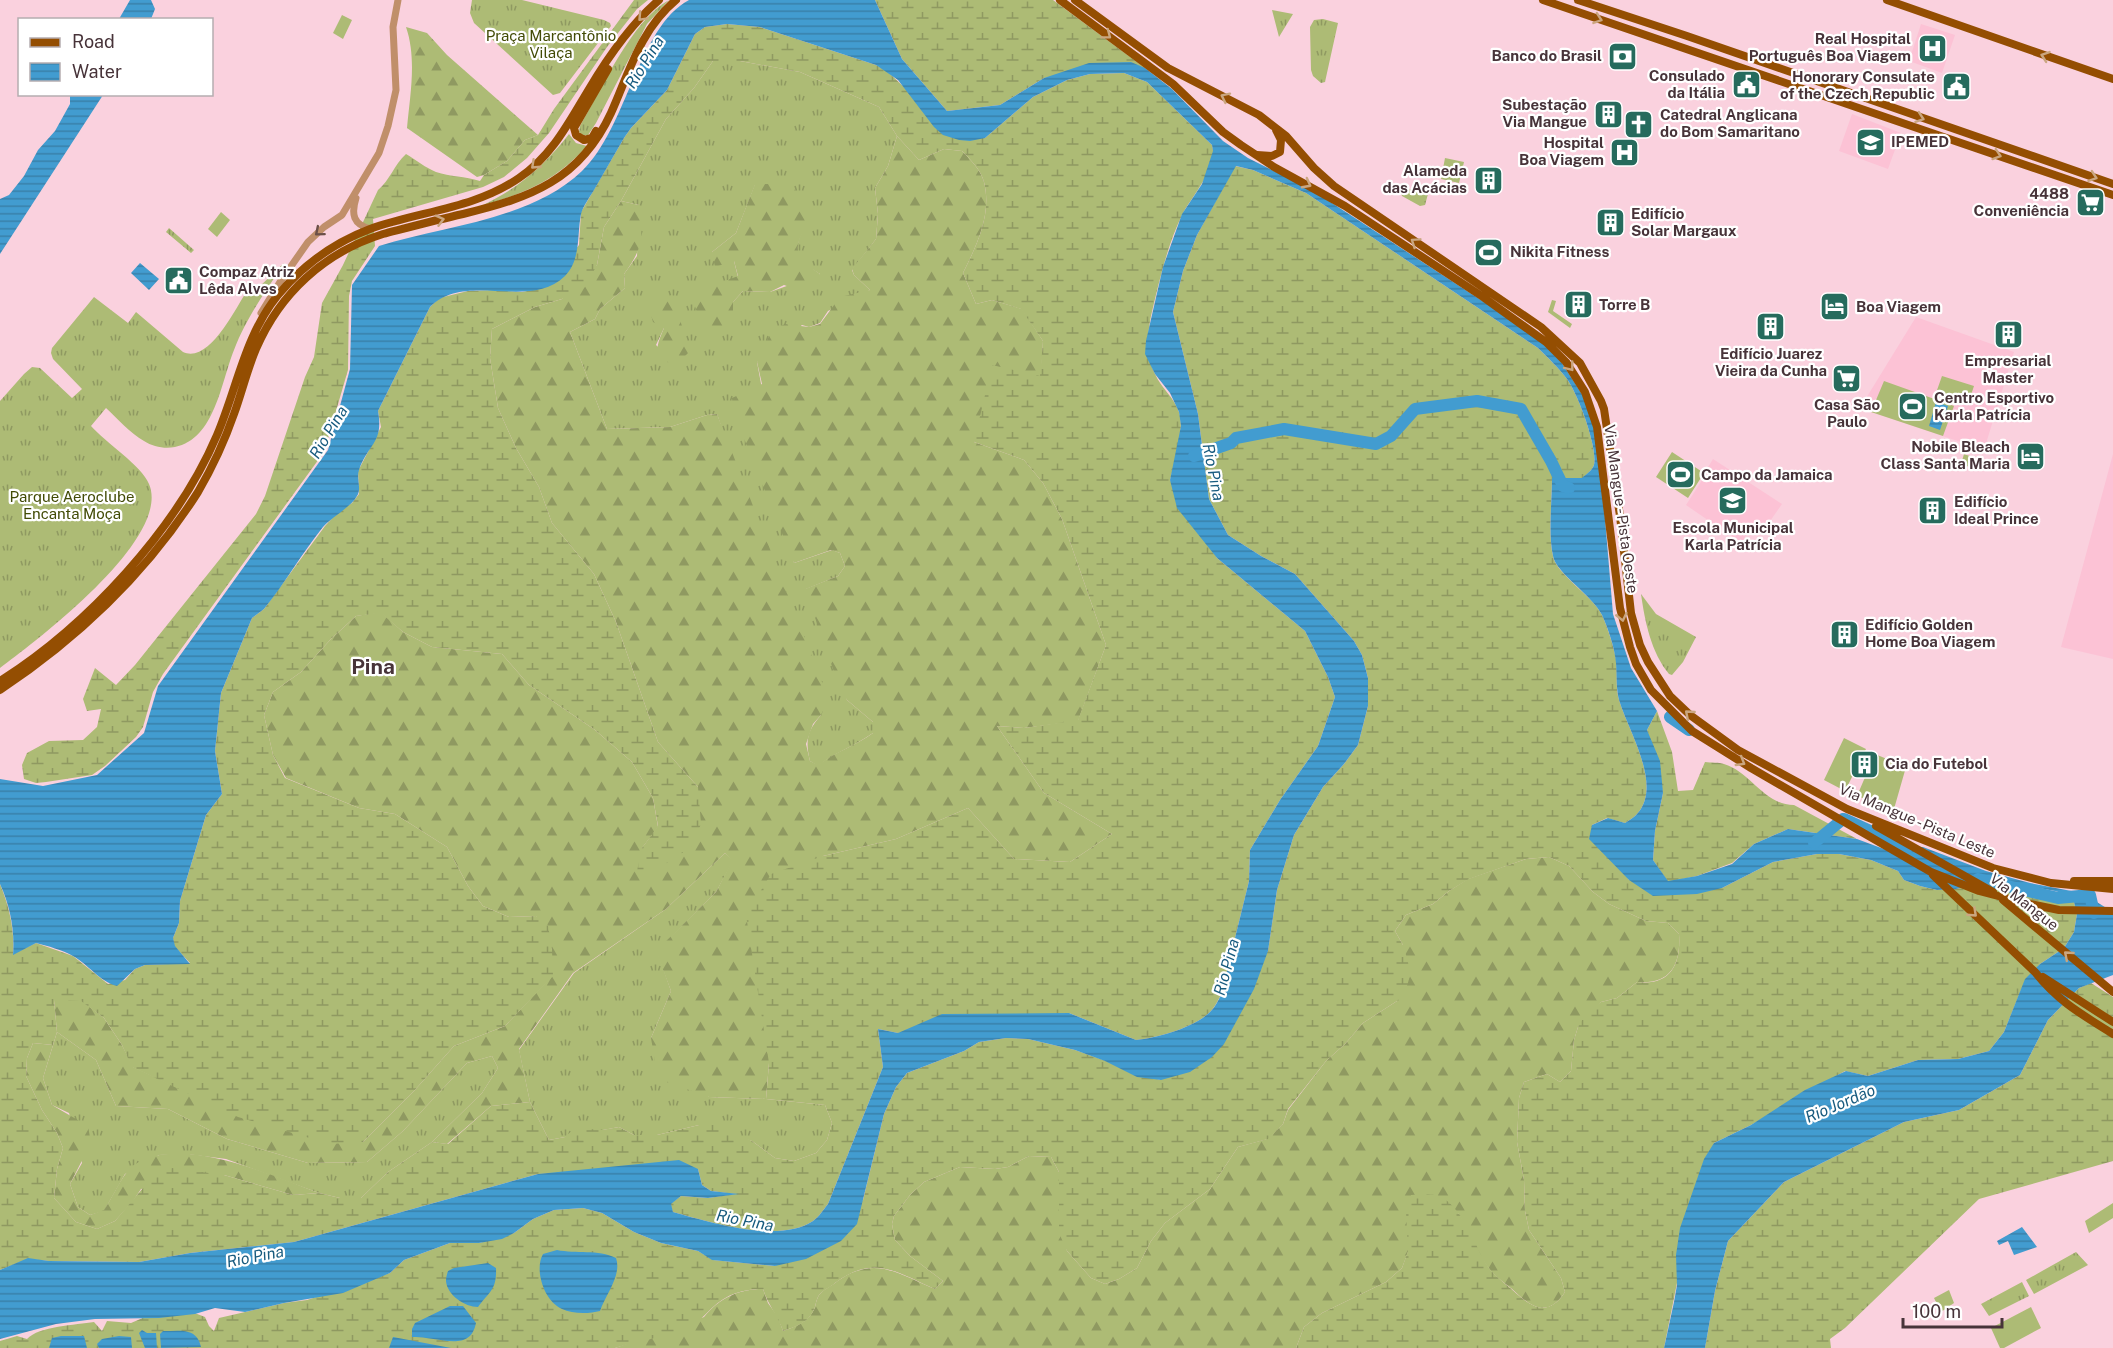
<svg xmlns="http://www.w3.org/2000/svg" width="2113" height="1348" font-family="'Public Sans',sans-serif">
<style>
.built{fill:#fcc2d5}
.grass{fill:url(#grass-tufts);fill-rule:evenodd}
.forest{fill:url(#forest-firs)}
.wetland{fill:url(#wetland-marsh);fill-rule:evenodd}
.garden{fill:#adbb75}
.water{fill:url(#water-rules)}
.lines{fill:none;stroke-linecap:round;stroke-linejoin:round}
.river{stroke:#429cd0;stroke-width:12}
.minor{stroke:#c08f6a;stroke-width:7}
.major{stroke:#944e02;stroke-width:8}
.oneway{stroke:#caa680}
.oneway2{stroke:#6b4f48}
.labels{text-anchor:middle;stroke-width:4.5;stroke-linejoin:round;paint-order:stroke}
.park-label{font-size:15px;fill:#424b06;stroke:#fff}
.poi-label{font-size:15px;font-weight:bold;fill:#473339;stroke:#fff;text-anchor:start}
.street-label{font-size:15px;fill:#473339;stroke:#fff}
.water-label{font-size:16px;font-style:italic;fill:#185b7f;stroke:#fff}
.district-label{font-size:21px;font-weight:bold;fill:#473339;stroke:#fff}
</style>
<defs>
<pattern id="grass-tufts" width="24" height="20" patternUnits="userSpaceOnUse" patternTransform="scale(1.5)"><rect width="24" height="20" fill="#adbb75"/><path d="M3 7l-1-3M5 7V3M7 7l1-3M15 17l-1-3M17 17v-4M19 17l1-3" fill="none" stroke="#8f9961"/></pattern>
<pattern id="forest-firs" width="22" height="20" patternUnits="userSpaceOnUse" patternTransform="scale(1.5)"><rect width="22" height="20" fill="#adbb75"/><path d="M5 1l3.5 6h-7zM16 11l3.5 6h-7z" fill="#8f9961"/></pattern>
<pattern id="wetland-marsh" width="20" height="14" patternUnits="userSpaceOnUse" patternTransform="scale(1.5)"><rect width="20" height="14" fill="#adbb75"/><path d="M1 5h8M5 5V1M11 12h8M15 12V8" fill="none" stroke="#8f9961"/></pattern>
<pattern id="water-rules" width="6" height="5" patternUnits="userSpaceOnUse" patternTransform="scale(1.5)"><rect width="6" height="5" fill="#429cd0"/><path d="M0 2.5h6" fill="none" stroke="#3980aa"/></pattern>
</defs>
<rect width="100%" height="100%" fill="#fad1de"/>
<path class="built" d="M1921,24L1955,35L1942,73L1909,61Z
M1852,114L1901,133L1888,169L1839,151Z
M1916,317L2014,352L1984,450L1860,408Z
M2113,454V659L2061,647Z
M1713,459L1782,504L1761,534L1751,528L1741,543L1686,505L1706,474L1705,472Z"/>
<path class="grass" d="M472,0H522L604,20L610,23L611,26L560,93L553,95L474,23L470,13Z
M669,0L647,24L596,123L588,135H583L579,132L580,126C601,90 632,20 669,0Z
M1272,10L1293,14L1279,37Z
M1323,19L1338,23L1325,82L1321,83L1313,76L1311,70L1310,27L1314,20Z
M713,61H740L800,72L879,107L897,136L888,166L875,188L878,214L876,239L852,270L854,275L870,290L828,311L820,323L809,327L802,325L757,362L794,563L832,550L840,553L845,566L838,576L806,589L847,700L873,722V733C855,746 835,752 818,766L810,761C805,741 807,731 821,715L717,414L707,415L670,427L607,429L570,332L595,319L600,309L625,288L624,274L637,256L639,205L621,201L666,119L694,88ZM775,184L810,217C804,229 792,246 800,259C804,265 814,270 820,274L770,292L743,291L733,302L738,277L734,261L712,252L736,233L755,185ZM664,328L683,356L676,364L656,345Z
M569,134L576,143L587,146C555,181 526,193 481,206C518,189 544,166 569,134Z
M1405,188L1428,194L1425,205L1420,206L1402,196L1400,191Z
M169,228L194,250L191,253L166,232Z
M284,263C265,293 247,316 234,350C221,382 215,439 175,447C165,449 153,447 144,441C130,433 118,419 106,408L91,426C105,442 142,466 149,484C172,538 39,639 0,668V401L24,374L32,367L40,368L72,398L82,389L53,359L51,353L52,348L94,297L128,323L136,312L183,352C209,364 235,309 247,291L257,289Z
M1964,454L1978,459L1975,469L1961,464Z
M1641,594L1656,614L1696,637L1683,662L1672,675L1669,674C1651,652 1645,622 1641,594Z
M725,853L733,861L716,892L657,951L671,991L651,1038L709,1097L766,1099L825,1105L832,1123L827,1140L816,1153L794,1161L775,1158L752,1141L699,1125L657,1135H634L619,1127L549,1140L530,1102L519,1050L574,973L666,909Z
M57,1032L96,1060L116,1106L168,1109L227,1139L308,1163L367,1162L403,1131L467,1063L492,1056L498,1068L482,1093L432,1142L388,1172L361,1198H340L319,1193L226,1159L187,1154L159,1155L125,1174L104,1211L90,1215L78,1207L70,1184L82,1163L69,1113L52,1105L43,1078Z
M2076,1252L2088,1265L2034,1294L2026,1280Z
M2022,1282L2029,1296L1989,1316L1981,1304Z"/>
<path class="forest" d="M406,27L427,33L447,55L538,135L525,140L507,161L484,175L477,177L407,128C410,95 417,59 406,27Z
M897,136L919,160L944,149L962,151C970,159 981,170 984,182C992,214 977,245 963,273L976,304L992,300L1022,309L1043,341L1041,376L974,442L1024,460L1043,483L1062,519L1106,645L1078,721L1024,728L997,726L1044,793L1112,834L1070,862L1014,859L968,808L896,839L823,856L769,1063L766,1099L709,1097L658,1079L651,1038L671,991L656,951L716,892L732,861L725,853L666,909L573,973L519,1049L530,1102L491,1106L447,1144L432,1142L482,1093L498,1068L492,1056L467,1063L403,1131L367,1162L308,1163L227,1139L168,1109L116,1106L96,1060L57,1032L54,1000H81L104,1018L122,1045L133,1067L172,1085L363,1142L414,1091L454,1046L505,1026L552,976V950L536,916L509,917L483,906L468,886L447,847L395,814L359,808L286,778L273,755L264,715L273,692L301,672L331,639L356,616L381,612L403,632L432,647L502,654L529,685L595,730L632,762L653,798L658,827L642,848L698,787L658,742L616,622L594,574L552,523L539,487L516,448L498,408L490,358L492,329L535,307L562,299L597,265L604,227L621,201L639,205C643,237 644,247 624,274L625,288L600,309L595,319L570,332L607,429L670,427L707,415L717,414L822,682L825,706L821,715L813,724L806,744L810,761L818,765C835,752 855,746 873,733V722L847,700L840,689L805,589L838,576L845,566L840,553L831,550L794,563L733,411L732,398L762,384L757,362L772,330L785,324L809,327L820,324L840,297L870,290L854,275L852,269L876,239L878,214L875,188L888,166Z
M789,179L811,217C794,248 790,253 820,274L806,293L784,285L770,292L743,291L733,302V325L704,334L691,294L738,276L734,261L715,267L712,252L736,233L755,184H775Z
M672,295L690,351L676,365C651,358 656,347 664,328L653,322L648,304Z
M1549,857L1569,866L1593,892L1609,904L1646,921L1668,923L1679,934C1681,964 1671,985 1637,982L1617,998L1601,1002L1578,1027L1574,1040L1571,1071L1560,1082L1547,1074L1524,1082L1519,1098L1517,1142L1524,1180L1525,1211L1529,1230L1561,1278L1565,1292C1547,1319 1531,1307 1512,1289C1505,1283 1497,1278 1491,1271C1477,1254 1470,1232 1458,1213L1408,1234V1252L1402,1268L1386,1282L1322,1313L1304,1327L1296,1348H615L704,1317C720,1298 738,1289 763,1289L768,1303L778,1317L783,1331C797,1326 809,1322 815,1307C816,1303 817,1297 820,1294C823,1290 831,1286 835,1283C874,1254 896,1273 935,1289L943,1281L910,1256L895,1240L892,1224L894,1216L910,1195L924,1182L960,1167L995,1169L1008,1167L1029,1156L1051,1157L1059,1172L1060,1190L1059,1212L1067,1251L1091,1278L1105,1284L1119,1279L1137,1268L1151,1241L1165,1223L1210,1189L1238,1147L1267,1139L1283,1124L1288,1110L1326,1061L1345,1044L1363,1023L1397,1001L1403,945L1395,931L1406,915L1433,904L1449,891L1468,879L1526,859Z
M33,1043L53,1045L43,1078L52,1105L88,1126L91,1143L70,1184L78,1207L90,1215L104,1210C113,1197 122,1174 134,1165C180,1133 273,1176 319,1193L293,1195L224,1175L141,1189L133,1201L115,1221L97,1229L76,1222L54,1198L57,1169L63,1148L57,1133L42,1110L26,1076L27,1058Z"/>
<path class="wetland" d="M634,0H648L637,9L607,47L549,133L527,158L504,177L483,187L373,219L375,246L352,281L349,296L348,370L324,452L163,674L153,692L143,727L136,737L105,766L92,775L46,782L36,783L24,779L22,765L27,753L49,741L83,740L97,727L101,709L87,711L83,699L95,668L116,685L135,665L256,514L265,496L305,377L314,357L322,303L343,265L378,190C390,180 394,165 406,154C416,160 426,168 436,172C450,177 465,176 480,181L484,175L507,161L525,140L538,135L554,109Z
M875,0H1053L1145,68L1044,78L1000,105L947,111L902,59Z
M727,24L760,27L876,65L887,71L906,89L985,138L1033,97L1067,80L1090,74L1124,73L1147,82L1212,145C1219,167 1191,197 1182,215C1167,246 1159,282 1151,316C1147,336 1146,355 1155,374C1161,388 1174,397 1179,412C1185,433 1175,460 1170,480L1217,558L1305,631L1328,677L1335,697L1318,746L1280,800L1250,850L1249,881L1221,995C1218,1000 1215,1007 1211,1011C1196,1027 1158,1038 1136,1040L1069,1013L898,1033L878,1029L883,1067L828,1204C823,1210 819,1217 813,1221C779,1244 709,1222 673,1212L670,1204L681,1196L708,1198L735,1194L711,1191L702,1185L698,1169L538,1174L294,1242L190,1253L139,1262L49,1261L28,1259L0,1270V884C9,906 15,930 13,954L36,943L73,956L108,984L125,980L135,969L145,965L190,963L174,946L173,938L179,923L180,901L206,815L222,794L215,751L221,693L252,618L264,609L325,526L339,511L352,503L359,494L358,471L381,427L378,411L430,307L439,298L468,291L493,290L522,292L545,287L579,245L581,212L624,138L631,128L667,90L695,34L705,27ZM713,61H740L800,72L879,107L897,136L919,160L944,149L962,151C970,159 981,170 984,182C992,214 977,245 963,273L976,304L992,300L1021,309L1043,341L1040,376L992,365L974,442L1024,460L1043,483L1062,519L1106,645L1078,720L1024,728L997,726L1044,793L1112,834L1070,862L1014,859L968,808L896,839L823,856L771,874L746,915L769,1063L766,1099L825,1105L832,1123L827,1140L816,1153L794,1161L775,1158L752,1141L715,1124L699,1125L657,1135H634L619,1127L602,1130L575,1128L565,1137L549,1140L530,1102L491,1106L448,1144L432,1142L388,1172L361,1198H340L319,1193L293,1195L224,1175L172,1168L154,1175L115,1221L97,1229L76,1222L54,1198L57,1169L63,1148L57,1133L42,1110L26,1076L27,1058L33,1043L53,1045L57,1032L54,1000L81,1001L104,1018L122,1045L132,1067L238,1117L330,1144L363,1142L414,1091L454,1046L505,1026L553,976L552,950L548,925L536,916L509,917L483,906L468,886L447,847L395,814L359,808L285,778L273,755L264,715L273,692L301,672L331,639L356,616L381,613L403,632L432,647L502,654L529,685L595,730L632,762L653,798L658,826L642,848L637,871L656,870L691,847L701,824L698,787L658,742L616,622L594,574L552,523L539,487L516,448L498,408L490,358L492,329L535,307L562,299L585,287L597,265L604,227L621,201L666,119L694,88Z
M1235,166L1253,170L1306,193L1538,348C1548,358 1559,368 1567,379C1578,394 1598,448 1594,465C1592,471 1586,474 1582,479L1552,478C1552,500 1548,536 1553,556C1556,574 1593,596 1602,615C1608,628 1613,645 1616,659C1618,672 1615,687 1619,700C1629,734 1672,799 1625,823L1607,818L1592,825L1629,880L1722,888L1773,862L1817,854H1839L1871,860L1898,871L1904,880L1920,886L1937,890L1956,889L1971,885L2001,883L2023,885L2065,894L2074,902L2077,914L2074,932L2064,948L2040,964L2021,990L2004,1032L1989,1051L1958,1059L1918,1060L1868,1076L1845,1071L1751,1125L1714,1143L1677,1283L1664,1348H1296L1304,1327L1322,1313L1386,1282L1402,1268L1408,1251L1406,1212L1411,1195C1421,1195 1435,1193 1443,1198C1466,1213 1474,1246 1489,1268C1494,1275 1502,1281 1509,1287C1528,1304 1546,1321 1565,1292L1561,1278L1529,1230L1525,1211L1524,1180L1517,1142L1519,1098L1524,1082L1547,1074L1560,1082L1571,1071L1574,1040L1578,1027L1586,1013L1601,1002L1617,998L1637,982C1671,986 1681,964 1679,934L1668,923L1646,921L1609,904L1593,892L1569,866L1549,857L1526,859L1469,879L1449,891L1433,904L1406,915L1395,931L1403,945L1411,972L1407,986L1397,1001L1363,1023L1345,1044L1326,1061L1288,1109L1283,1124L1268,1139L1238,1147L1210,1189L1165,1223L1151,1241L1137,1268L1119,1279L1105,1284L1091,1278L1067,1251L1059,1233V1172L1051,1157L1029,1156L1008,1167L995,1169L960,1167L924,1182L910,1195L894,1216L892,1224L895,1240L910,1256L943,1281L935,1289C896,1272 874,1254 835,1283C831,1287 823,1290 820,1294C817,1297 816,1303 815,1307C809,1323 797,1326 783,1331C778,1316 768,1305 763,1289C744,1289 726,1294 712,1308C704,1316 694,1326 683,1330C661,1338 637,1341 615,1348H0V1341L17,1336L27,1339C39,1326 76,1325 94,1322L102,1331L107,1321L131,1323L145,1317L192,1312L205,1317L209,1326L214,1331L219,1318L284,1303L307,1300L390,1273L404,1260L450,1243H479L514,1233L533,1219L554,1210L583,1208L602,1213L634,1232L661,1243L698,1251L713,1260L775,1266L863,1200L884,1114L896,1087L907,1073L964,1051L979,1042L1006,1038L1028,1039L1075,1050L1160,1080L1268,951L1277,890L1294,835L1323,787L1344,764L1358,745L1368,706V678L1362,655L1354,641L1295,574L1261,556L1228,535L1209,499L1198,414L1173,312L1183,271L1197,235Z
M1657,711L1672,752L1678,791L1693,790L1705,762C1711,763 1719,762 1724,764C1751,772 1764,805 1794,805L1857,839L1788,829L1754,844L1732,863L1697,876L1668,882L1653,860L1655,831L1663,793L1647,730Z
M2091,983L2113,997V1161L1979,1199L1845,1328L1830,1339L1831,1348H1705L1715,1291L1728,1241L1784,1182L1904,1122L1959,1110L2020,1075L2048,1020L2079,988Z"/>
<path class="garden" d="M342,15L352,20L343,39L333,33Z
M1445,158L1464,162L1459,183L1441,179Z
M221,212L230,220L217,237L208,229Z
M1552,300L1556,301L1553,311L1572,324L1570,328L1548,312Z
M1942,376L1974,386L1968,404L1936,393Z
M1884,381L1954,406L1943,436L1871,412Z
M1672,452L1704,473L1688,498L1656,477Z
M1844,738L1866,749L1845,791L1824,780Z
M1875,754L1906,767L1894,809L1857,796Z
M2113,1203V1218L2089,1233L2085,1221Z
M1949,1290L1954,1303L1941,1312L1934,1298Z
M2031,1307L2041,1328L2004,1348H2000L1991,1328Z"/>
<path class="water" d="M130,0H151L155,9L151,19H119Z
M689,0H875L902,59L947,111L1000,105L1044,78L1089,63L1131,62L1145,68L1172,89L1223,141L1248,158L1312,190L1490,306L1543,343L1560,360L1585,399L1593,422L1600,459L1613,614L1631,668L1657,711L1647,730L1660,761L1663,793L1655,831L1653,860L1668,881L1697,876L1732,864L1754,844L1788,829L1857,839L1900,855L1888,846L1923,847L1986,871L2030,883L2082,893L2113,912V975L2079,988L2048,1020L2020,1075L1959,1110L1904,1122L1784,1182L1728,1241L1715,1291L1705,1348H1664L1674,1302L1677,1285L1676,1255L1680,1228L1704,1159L1714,1143L1751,1125L1805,1090L1846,1071L1868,1076L1918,1060L1958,1059L1989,1051L2004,1032L2025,979L2040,964L2064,948L2074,932L2077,914L2074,902L2065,894L2055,891L2023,885L2001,883L1971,885L1956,889L1937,890L1920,886L1904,880L1898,871L1871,860L1839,854H1817L1773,862L1722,888L1697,894L1653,896L1629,880L1589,839L1592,825L1608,818L1625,823C1672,799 1629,734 1619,700C1616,689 1617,675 1616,663C1615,649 1608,628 1602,615C1593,596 1556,573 1553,556C1548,533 1552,502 1552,478H1582C1586,474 1592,471 1594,465C1598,448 1578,394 1567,379C1559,368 1548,358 1538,348L1306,193L1253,170L1236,166L1197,235L1183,271L1173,312L1198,414L1209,499L1228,535L1261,556L1295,574L1354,641L1362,655L1368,678V706L1358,745L1344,764L1323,787L1294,835L1277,890L1268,951L1254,989L1224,1044L1212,1057L1190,1072L1161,1080L1137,1077L1105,1061L1075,1050L1028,1039L1006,1038L979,1042L964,1051L907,1073L896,1087L884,1114L857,1224L841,1241L806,1259L775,1266L712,1260L698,1251L661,1243L634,1232L602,1213L583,1208L554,1210L533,1219L514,1233L502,1239L479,1243H450L404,1260L390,1273L343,1293L284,1303L245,1312L215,1308L195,1314L159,1318L95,1319L56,1324L0,1339V1270L28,1258L49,1261L139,1262L190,1253L294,1242L538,1174L679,1160L698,1169L702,1185L711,1191L739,1194L708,1198L681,1196L671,1204L673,1212C709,1222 779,1244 813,1221C819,1217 823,1210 828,1204L883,1067L878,1029L898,1033L942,1014L1069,1013L1136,1040C1158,1038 1196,1027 1211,1011C1215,1007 1218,1001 1221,995L1249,881L1250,850L1280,800L1318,746L1335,697L1328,677L1305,631L1217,558L1177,508L1170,480L1181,426L1179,412L1170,393L1155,374L1145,354L1146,341L1163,267L1182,214L1202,184L1213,151L1212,145L1147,82L1124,73L1090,74L1067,80L1033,97L985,138L970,141L959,140L943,135L934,127L898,80L876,65L760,27L727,24L705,27L695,34L667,90L631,128L624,138C614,155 604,173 594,190C590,197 583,206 581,214C577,234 581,260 565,276C529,311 466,271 430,307L378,411C384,443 368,444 359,470C356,478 362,489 357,496C351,507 333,516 323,527C302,553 285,583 264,609L252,618L221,693L215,751L222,794L206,815L180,901L179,923L173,938L175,946L190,964L145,965L135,969L117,986C99,981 89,965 73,956C62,950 48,946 36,943L13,955C15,930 10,906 0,884V779L43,786L97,775L144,733L158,686L328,450L350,369L352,285L379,246C444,226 531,220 582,171C627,128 638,27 689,0Z
M70,95H103L0,254V199L9,195L24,176L38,150L55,131L70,104Z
M140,263L159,279L149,290L131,273Z
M1936,402L1948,406L1940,430L1929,426Z
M2022,1227L2037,1247L2014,1255L2008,1241L1999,1245L1997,1241Z
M557,1250C576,1254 598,1249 616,1258C622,1275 606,1294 600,1311C589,1314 572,1314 562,1309C544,1301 534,1270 543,1254Z
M488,1263L496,1268C497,1290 489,1292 478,1307C465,1307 447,1295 446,1281C446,1277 447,1274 448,1271L454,1268Z
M450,1306H463L476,1323C471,1348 450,1341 426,1338C422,1337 417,1337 412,1337V1329L415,1323Z
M142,1330L147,1333H156L157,1348H145L139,1333Z
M163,1331C180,1331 197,1327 201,1347L161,1348L160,1334Z
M61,1336H84L87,1348H49L52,1338Z
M119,1336L131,1337L132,1348H99L97,1344L102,1339Z
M393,1337L451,1348H389Z"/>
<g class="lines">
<path class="river" d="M1194,456L1231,443L1236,438L1284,429L1376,444L1391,436L1415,409L1477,401L1521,409L1551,461L1563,486L1569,488
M1670,717L1689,730
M1844,819L1907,848
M1814,843L1843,819
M1978,879L2058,898L2090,895L2094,913"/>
<path class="minor" d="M356,198C351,214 353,225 371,229
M261,313L280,282L308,242L324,227L342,215L379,153L388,126L396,90L393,27L398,0"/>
<path class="major" d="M1060,0L1173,84L1223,132L1241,145L1274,167L1345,206L1483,297L1546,342L1566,362L1585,392L1597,427L1620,608L1630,647L1636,664L1651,690L1692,731L1751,768L1931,872L1979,891L2025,903L2059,910L2113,911
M1075,0L1168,68L1259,115L1286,136L1314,168L1334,186L1541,327L1580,363L1601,401L1604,409L1620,516L1631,613L1640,645L1648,662L1670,696L1690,715L1738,750L1847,809L1993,868L2051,883L2113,889
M1543,0L2113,195
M1578,0L1687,36L2113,184
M1887,0L2113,79
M596,131L592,138L584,140L576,135L574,128L608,69
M1257,155L1272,156L1280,152L1281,140L1276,130
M0,681C87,626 177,529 217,435C237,388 245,335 278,295C303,265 333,243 370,229C420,211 474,209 519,178C552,156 569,122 589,89C608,57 631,24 659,0
M0,690C78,638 148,571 198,492C212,468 225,440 234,414C242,392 247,370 256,349C280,293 325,252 383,234C410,227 436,220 463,214C530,198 580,180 611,113C629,73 640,30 676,0
M1876,826L1993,892
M1933,875L2035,972C2059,1002 2081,1014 2113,1034
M2074,881H2113
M2003,900L2113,992
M2043,977L2113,1022"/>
</g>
<defs><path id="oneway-chevron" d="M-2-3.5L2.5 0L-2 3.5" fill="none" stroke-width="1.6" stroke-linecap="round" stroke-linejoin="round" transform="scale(1.5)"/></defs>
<g class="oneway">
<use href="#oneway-chevron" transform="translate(642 17) rotate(133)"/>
<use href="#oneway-chevron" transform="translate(1598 19) rotate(19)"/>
<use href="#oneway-chevron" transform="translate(1107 35) rotate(37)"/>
<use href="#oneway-chevron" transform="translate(2045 56) rotate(-161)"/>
<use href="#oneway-chevron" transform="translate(1225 97) rotate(-154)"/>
<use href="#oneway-chevron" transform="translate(1920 118) rotate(19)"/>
<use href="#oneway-chevron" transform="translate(1997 155) rotate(18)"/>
<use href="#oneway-chevron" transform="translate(535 165) rotate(137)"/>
<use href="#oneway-chevron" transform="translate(2093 177) rotate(19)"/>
<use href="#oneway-chevron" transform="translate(1307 184) rotate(28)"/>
<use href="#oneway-chevron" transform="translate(440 220) rotate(-15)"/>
<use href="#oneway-chevron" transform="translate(1415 242) rotate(-146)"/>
<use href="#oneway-chevron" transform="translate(1570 367) rotate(52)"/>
<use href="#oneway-chevron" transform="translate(1622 617) rotate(77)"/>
<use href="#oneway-chevron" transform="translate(1689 714) rotate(-139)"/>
<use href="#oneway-chevron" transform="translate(1741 762) rotate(31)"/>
<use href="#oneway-chevron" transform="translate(1973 913) rotate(43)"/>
<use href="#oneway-chevron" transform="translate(2068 955) rotate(-139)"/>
</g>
<use class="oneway2" href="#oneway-chevron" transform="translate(319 232) rotate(140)"/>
<defs>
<symbol id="hospital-square" viewBox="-11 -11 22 22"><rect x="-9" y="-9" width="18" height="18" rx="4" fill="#266b5d" stroke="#fff"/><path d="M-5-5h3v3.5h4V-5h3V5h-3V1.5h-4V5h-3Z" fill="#fff"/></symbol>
<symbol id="bank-square" viewBox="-11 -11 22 22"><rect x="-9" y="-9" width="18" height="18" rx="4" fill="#266b5d" stroke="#fff"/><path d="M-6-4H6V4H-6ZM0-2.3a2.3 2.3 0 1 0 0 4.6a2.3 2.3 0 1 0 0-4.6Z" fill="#fff"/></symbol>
<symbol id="civic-square" viewBox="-11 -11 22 22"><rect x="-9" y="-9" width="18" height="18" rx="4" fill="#266b5d" stroke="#fff"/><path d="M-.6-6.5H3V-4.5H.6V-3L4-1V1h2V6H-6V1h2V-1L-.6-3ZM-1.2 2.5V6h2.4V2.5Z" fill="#fff"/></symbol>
<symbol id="building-square" viewBox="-11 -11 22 22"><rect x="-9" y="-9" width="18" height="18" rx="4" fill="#266b5d" stroke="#fff"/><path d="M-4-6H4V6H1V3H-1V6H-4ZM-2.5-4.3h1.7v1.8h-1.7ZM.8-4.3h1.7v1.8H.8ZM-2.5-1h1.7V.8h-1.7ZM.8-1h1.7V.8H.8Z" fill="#fff"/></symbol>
<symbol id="church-square" viewBox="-11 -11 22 22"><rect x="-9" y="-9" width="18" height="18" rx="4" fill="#266b5d" stroke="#fff"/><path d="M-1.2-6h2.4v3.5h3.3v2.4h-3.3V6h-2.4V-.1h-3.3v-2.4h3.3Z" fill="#fff"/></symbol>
<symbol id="university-square" viewBox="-11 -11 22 22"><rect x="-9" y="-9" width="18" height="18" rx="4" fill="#266b5d" stroke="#fff"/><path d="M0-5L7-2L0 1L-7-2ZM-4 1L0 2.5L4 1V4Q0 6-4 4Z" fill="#fff"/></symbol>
<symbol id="supermarket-square" viewBox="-11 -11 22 22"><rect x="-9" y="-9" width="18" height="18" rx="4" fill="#266b5d" stroke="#fff"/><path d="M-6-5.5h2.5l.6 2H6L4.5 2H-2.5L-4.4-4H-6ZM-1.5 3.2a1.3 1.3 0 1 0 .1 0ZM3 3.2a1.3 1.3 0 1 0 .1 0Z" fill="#fff"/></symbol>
<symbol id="stadium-square" viewBox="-11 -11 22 22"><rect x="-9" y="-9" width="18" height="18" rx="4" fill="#266b5d" stroke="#fff"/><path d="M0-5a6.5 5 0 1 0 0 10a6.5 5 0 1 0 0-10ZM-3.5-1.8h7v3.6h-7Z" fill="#fff"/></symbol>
<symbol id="hotel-square" viewBox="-11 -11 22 22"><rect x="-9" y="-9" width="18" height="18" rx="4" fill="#266b5d" stroke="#fff"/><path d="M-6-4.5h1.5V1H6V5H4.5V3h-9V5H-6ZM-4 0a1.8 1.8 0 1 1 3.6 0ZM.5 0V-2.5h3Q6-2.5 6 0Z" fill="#fff"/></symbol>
<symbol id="school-square" viewBox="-11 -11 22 22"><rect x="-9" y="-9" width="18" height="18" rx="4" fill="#266b5d" stroke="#fff"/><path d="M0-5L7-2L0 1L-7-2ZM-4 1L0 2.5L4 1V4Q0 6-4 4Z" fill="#fff"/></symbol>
</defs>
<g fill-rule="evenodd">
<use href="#hospital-square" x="1916" y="32" width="33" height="33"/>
<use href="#bank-square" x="1606" y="40" width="33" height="33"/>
<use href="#civic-square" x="1730" y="68" width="33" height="33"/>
<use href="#civic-square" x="1940" y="70" width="33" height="33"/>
<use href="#building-square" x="1592" y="98" width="33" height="33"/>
<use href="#church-square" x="1622" y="108" width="33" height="33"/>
<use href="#university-square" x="1854" y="126" width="33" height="33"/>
<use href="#hospital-square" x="1608" y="136" width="33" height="33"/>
<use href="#building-square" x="1472" y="164" width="33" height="33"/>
<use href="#supermarket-square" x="2074" y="186" width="33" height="33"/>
<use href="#building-square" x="1594" y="206" width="33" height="33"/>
<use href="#stadium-square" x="1472" y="236" width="33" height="33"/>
<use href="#civic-square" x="162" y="264" width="33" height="33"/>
<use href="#building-square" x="1562" y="288" width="33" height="33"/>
<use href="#hotel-square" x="1818" y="290" width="33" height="33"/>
<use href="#building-square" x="1754" y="310" width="33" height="33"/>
<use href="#building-square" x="1992" y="318" width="33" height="33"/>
<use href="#supermarket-square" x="1830" y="362" width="33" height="33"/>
<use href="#stadium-square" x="1896" y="390" width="33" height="33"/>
<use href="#hotel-square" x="2014" y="440" width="33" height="33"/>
<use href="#stadium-square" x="1664" y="458" width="33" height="33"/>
<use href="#school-square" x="1716" y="484" width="33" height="33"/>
<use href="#building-square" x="1916" y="494" width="33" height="33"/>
<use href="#building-square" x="1828" y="618" width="33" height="33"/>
<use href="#building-square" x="1848" y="748" width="33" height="33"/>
</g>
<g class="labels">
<g class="park-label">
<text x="551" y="41">Praça Marcantônio<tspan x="551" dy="17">Vilaça</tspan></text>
<text x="72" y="502">Parque Aeroclube<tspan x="72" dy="17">Encanta Moça</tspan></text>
</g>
<g class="poi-label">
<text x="1911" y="44" text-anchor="end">Real Hospital<tspan x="1911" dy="17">Português Boa Viagem</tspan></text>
<text x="1602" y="61" text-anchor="end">Banco do Brasil</text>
<text x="1725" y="81" text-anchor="end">Consulado<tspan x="1725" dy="17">da Itália</tspan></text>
<text x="1935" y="82" text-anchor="end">Honorary Consulate<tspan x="1935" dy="17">of the Czech Republic</tspan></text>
<text x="1587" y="110" text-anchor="end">Subestação<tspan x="1587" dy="17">Via Mangue</tspan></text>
<text x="1660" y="120">Catedral Anglicana<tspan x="1660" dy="17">do Bom Samaritano</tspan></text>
<text x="1891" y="147">IPEMED</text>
<text x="1604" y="148" text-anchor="end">Hospital<tspan x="1604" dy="17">Boa Viagem</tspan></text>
<text x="1467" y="176" text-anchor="end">Alameda<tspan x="1467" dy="17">das Acácias</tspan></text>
<text x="2069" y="199" text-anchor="end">4488<tspan x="2069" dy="17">Conveniência</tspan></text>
<text x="1631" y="219">Edifício<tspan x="1631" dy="17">Solar Margaux</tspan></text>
<text x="1510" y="257">Nikita Fitness</text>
<text x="199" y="277">Compaz Atriz<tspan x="199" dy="17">Lêda Alves</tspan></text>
<text x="1599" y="310">Torre B</text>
<text x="1856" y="312">Boa Viagem</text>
<text x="1771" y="359" text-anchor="middle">Edifício Juarez<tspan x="1771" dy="17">Vieira da Cunha</tspan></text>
<text x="2008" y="366" text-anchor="middle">Empresarial<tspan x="2008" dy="17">Master</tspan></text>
<text x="1934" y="403">Centro Esportivo<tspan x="1934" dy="17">Karla Patrícia</tspan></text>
<text x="1847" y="410" text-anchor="middle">Casa São<tspan x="1847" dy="17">Paulo</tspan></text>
<text x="2010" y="452" text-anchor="end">Nobile Bleach<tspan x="2010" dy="17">Class Santa Maria</tspan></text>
<text x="1701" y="480">Campo da Jamaica</text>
<text x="1954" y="507">Edifício<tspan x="1954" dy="17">Ideal Prince</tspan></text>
<text x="1733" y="533" text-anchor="middle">Escola Municipal<tspan x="1733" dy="17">Karla Patrícia</tspan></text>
<text x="1865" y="630">Edifício Golden<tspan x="1865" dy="17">Home Boa Viagem</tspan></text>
<text x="1885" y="769">Cia do Futebol</text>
</g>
<g class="street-label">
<text transform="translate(1621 509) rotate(82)" y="5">Via Mangue - Pista Oeste</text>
<text transform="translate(1917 821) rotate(23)" y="5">Via Mangue - Pista Leste</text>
<text transform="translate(2024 902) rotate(38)" y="5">Via Mangue</text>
</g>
<g class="water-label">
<text transform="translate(644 62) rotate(-58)" y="6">Rio Pina</text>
<text transform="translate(328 432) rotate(-59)" y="6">Rio Pina</text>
<text transform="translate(1214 472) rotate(79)" y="6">Rio Pina</text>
<text transform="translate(1226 967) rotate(-75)" y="6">Rio Pina</text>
<text transform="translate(1840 1103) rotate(-23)" y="6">Rio Jordão</text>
<text transform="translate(745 1220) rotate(11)" y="6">Rio Pina</text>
<text transform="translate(255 1256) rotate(-11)" y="6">Rio Pina</text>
</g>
<g class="district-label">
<text x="373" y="674">Pina</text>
</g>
</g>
<rect x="18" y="18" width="195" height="78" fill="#ffffff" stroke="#b5adb0" stroke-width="1.5"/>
<rect x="30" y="38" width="30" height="9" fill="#944e02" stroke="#b5adb0" stroke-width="1.5"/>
<text x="72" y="48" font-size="18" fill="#473339">Road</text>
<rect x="30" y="63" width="30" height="18" fill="url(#water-rules)" stroke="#b5adb0" stroke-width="1.5"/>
<text x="72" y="78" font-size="18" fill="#473339">Water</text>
<path d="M1903 1318v9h99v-9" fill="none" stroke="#473339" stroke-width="3"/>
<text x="1912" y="1318" font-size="18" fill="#473339" stroke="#ffffff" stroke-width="4.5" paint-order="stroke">100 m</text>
</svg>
